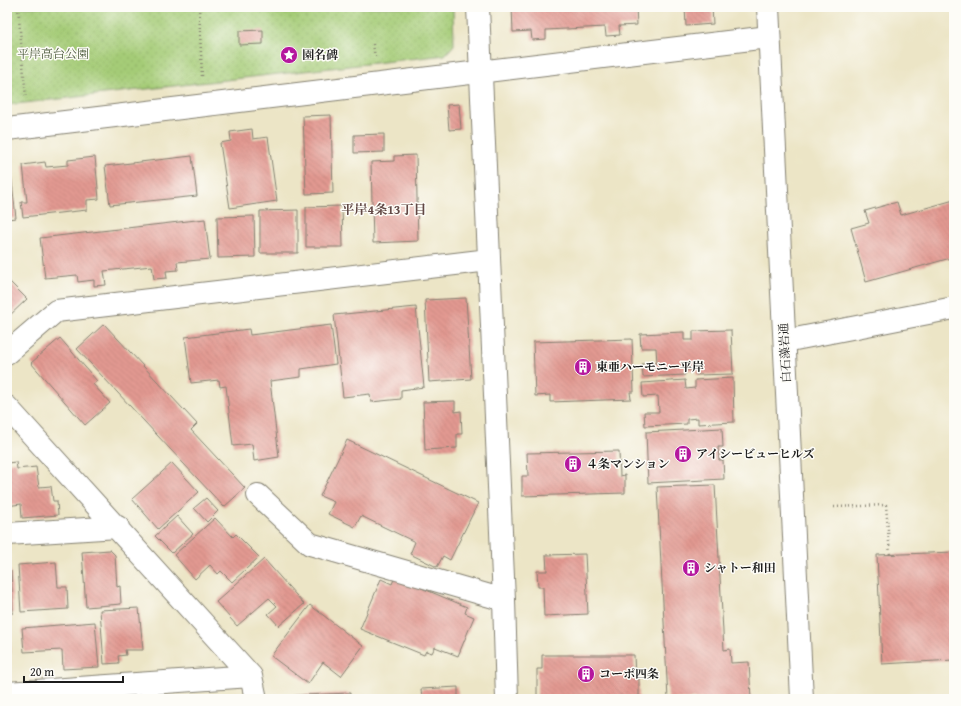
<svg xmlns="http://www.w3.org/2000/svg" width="961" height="706" font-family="'Gentium Book Plus','Noto Serif JP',serif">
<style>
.park{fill:url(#park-dots);stroke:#60744a}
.building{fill:url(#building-back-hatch)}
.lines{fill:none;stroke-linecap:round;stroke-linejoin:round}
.minor-casing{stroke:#848071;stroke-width:24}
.major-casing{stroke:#848071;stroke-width:24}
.path{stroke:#848071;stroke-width:2.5;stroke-dasharray:1 3;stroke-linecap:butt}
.minor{stroke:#fff;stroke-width:22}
.major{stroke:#fff;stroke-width:22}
.labels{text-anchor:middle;stroke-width:3;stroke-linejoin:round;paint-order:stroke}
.park-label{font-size:12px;fill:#4c5a3c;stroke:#fdfcf7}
.poi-label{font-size:12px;font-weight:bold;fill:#1c1c1c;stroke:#fdfcf7;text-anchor:start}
.street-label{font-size:12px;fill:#1c1c1c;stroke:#fdfcf7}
.neighbourhood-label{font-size:13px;font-weight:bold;fill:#614845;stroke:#fdfcf7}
</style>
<defs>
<pattern id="park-dots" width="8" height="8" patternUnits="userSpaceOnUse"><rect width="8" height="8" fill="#a5cc77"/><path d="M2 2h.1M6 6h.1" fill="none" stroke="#8daf66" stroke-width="1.8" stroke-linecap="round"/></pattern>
<pattern id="building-back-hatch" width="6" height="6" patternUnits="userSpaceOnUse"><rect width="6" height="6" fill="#e29991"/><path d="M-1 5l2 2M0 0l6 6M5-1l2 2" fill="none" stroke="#c1837c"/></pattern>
</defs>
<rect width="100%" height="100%" fill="#fdfcf7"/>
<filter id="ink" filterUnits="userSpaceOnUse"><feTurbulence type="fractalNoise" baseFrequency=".025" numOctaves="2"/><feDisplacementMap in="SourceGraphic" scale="8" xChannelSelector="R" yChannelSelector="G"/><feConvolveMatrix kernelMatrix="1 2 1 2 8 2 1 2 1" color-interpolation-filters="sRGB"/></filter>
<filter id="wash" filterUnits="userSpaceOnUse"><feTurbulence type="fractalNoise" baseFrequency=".012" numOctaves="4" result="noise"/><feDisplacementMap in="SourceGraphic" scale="16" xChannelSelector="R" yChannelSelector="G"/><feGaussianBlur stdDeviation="0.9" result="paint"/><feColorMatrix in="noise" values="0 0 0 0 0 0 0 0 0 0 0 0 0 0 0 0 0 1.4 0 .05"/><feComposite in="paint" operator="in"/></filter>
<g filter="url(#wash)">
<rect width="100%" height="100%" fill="#ece5c6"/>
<path class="park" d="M7,7H453L454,45L445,55L7,105Z"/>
<g id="blocks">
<path class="building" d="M512,7H636L637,25L619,26L620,35L606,36L605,27L546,30V39L532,40L531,31L513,32Z
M685,7H712L713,24L686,26Z
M263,30V44L239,45V31Z
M459,104L461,129L449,130L447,105Z
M331,115L333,193L306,194L303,116Z
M252,129L253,139L268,137L277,201L230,208L220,143L231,141L230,132Z
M384,134V152L354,153V135Z
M416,155L418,241L373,243L371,162L394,161V156Z
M192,156L197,196L110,205L105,166Z
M95,157L99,199L87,200V210L23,217L21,202H27L23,165L45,162L46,167L68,165V160Z
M11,173L16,218L7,219V174Z
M954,200V257L866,282L851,228L869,223L865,211L897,202L901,215Z
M342,206L343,247H306V207Z
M298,210V253H260V211Z
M254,216L255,257L218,258L217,217Z
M205,219L210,259L177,262L178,270L166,271L167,278L154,279L152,266L104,271L106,285L94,286V280L78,282L77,275L45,278L40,238Z
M7,279L27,299L7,318Z
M466,298L471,379L429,382L425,300Z
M416,307L424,387L401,390V399L371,402L370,394L343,397L334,315Z
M104,324L197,424L191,430L245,488L224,507L77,349Z
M331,325L336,364L301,369V377L270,381L279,457L254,461L252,444L233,446L226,386L220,387L219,380L191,383L185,337L249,329L250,335Z
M731,330L733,374L696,375V370H685V375L643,377L642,364L657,363L656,348H641L640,334L684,332V340H693V331Z
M60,338L97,381L93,384L110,403L85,425L31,363Z
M632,339L634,392H630L631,399L550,402V395L535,396L533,342Z
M733,378L734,422L698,424V418L687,419V424L645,426L644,412H659L658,396L643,397L642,383L685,380L686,389L695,388V380Z
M455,401V412L461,411L462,434H457V448L425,450L423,402Z
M722,428L723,447H718L719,460H723L724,479L648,483L646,432Z
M347,440L478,503L450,560L443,556L437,567L410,554L415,542L361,516L355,527L328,514L334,502L320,496Z
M619,451L620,476L625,475V493L522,496V476H528L527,453Z
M16,462L17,469L36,467L39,487L51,486L53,501H57L58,515L22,518L21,504L7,506V463Z
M172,463L199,492L158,529L132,499Z
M715,485L724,650L730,649L731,663L749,662L751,699H668L657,487Z
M206,498L218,511L207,522L194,508Z
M177,516L193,534L172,553L155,536Z
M215,518L233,537L236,534L259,557L232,582L221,571L218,574L210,565L195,579L174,555Z
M110,550L115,555L117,587L120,586L121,604L86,607L82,552Z
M954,552V660L882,664L877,555Z
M585,554L588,614L544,616L543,587H538L537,571H547L546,555Z
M264,559L304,604L279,626L268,614L277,606L269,598L237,626L216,602Z
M56,562L58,587H67L68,609L21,612L18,565Z
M7,571H11L13,613L7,614Z
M395,577L467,607L465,613L474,617L458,656L435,647L432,653L426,651L424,655L360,629L381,579L392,584Z
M310,605L363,646L341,676L323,662L308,684L271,656Z
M139,608L143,650H125L126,655L118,656L119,663L104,664L100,610Z
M95,622L99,667L63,669L62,650L24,652L22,628Z
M7,638H10L11,653L7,654Z
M542,655H634L635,679H639V698L537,699V669H542Z
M458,687V699H422L421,689Z
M350,693V699H281V696Z"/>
</g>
</g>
<g filter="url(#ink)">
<use href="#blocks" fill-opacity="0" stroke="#848071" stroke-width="1"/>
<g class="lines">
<defs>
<path id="minor" d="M478,7L504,600L507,699
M7,129L769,37
M785,341L954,308
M7,353L56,311L489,260
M7,407L251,676L256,699
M258,495L310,544L504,600
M7,534L118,527
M7,693L251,676"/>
<path id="major" d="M768,7L802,699"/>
</defs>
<use href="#minor" class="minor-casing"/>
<use href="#major" class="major-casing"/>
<path class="path" d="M18,7L26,98
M199,7L202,77
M373,44L375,57
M834,507L886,505L890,555"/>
<use href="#minor" class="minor"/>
<use href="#major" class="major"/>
</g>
</g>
<defs>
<symbol id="sight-disc" viewBox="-11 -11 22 22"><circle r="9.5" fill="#b5179e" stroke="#fdfcf7"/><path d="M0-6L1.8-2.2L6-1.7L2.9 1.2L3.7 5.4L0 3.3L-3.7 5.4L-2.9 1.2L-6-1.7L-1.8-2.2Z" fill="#fff"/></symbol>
<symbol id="building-disc" viewBox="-11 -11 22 22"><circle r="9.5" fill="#b5179e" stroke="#fdfcf7"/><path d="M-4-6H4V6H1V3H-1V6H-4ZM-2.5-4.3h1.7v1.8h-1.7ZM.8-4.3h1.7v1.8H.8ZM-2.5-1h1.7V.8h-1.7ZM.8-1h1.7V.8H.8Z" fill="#fff"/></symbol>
</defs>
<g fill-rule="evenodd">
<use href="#sight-disc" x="279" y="45" width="20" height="20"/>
<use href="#building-disc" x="573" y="357" width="20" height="20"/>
<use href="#building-disc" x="673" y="444" width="20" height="20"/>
<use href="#building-disc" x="563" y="454" width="20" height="20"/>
<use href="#building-disc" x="681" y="558" width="20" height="20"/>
<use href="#building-disc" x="576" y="664" width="20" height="20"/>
</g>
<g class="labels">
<g class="park-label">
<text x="53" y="58">平岸高台公園</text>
</g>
<g class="poi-label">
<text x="302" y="59">園名碑</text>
<text x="596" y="371">東亜ハーモニー平岸</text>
<text x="696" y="458">アイシービューヒルズ</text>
<text x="586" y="468">４条マンション</text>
<text x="704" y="572">シャトー和田</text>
<text x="599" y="678">コーポ四条</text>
</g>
<g class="street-label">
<text transform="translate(785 353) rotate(-93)" y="4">白石藻岩通</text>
</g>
<g class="neighbourhood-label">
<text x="384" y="214">平岸4条13丁目</text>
</g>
</g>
<rect width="961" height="706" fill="none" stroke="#fdfcf7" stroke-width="24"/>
<path d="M24 676v6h99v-6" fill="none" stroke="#1c1c1c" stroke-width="2"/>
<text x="30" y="676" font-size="12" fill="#1c1c1c" stroke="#fdfcf7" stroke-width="3" paint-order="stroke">20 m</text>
</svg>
